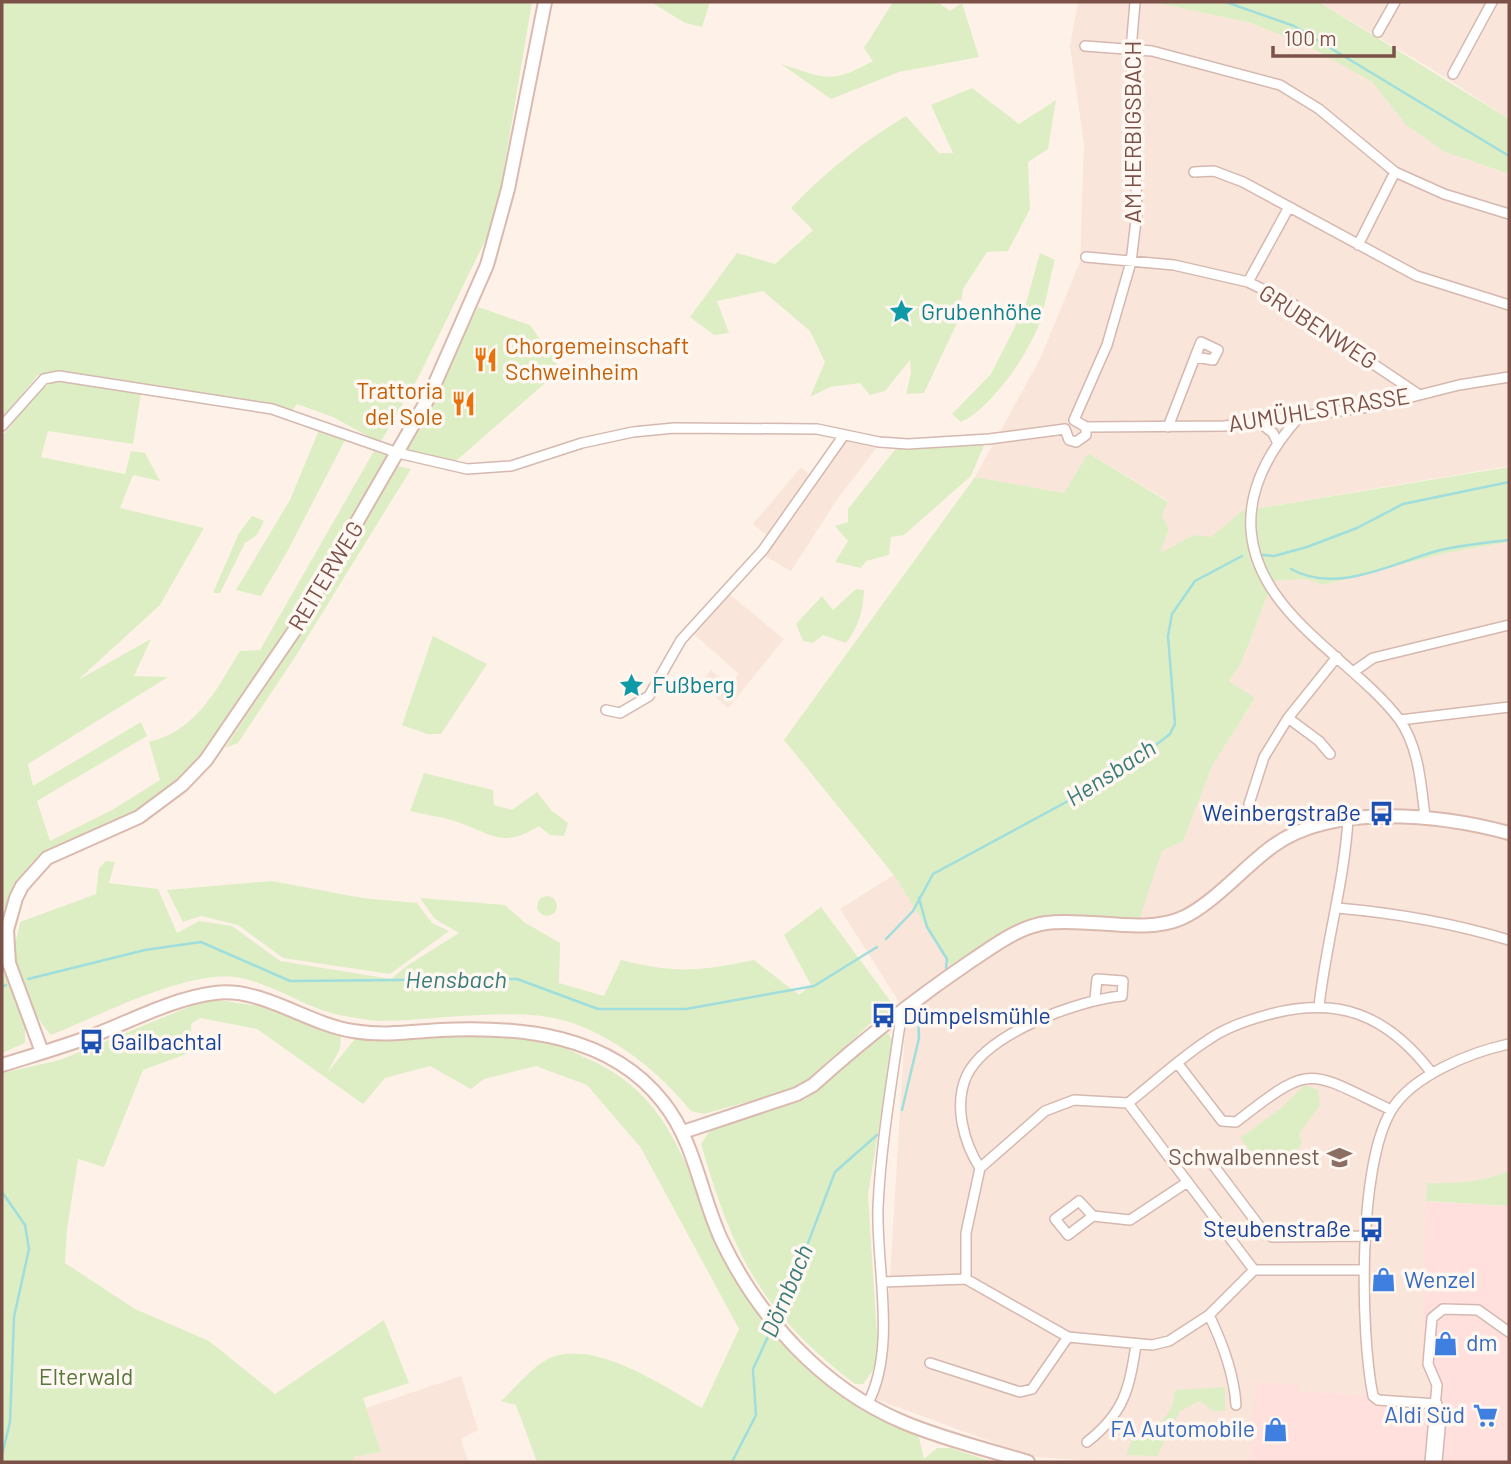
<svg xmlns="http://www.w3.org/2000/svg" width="1511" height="1464" font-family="Barlow,sans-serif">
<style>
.residential{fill:#f9e5d9}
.commercial{fill:#ffe0dc}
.green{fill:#ddeec4}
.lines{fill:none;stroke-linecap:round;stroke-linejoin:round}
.stream{stroke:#9fdedc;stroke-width:2.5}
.street-casing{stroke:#d5b8af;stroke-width:12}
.secondary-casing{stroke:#dab9ae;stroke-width:16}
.street{stroke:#fff;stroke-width:9}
.secondary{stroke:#fff;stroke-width:12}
.labels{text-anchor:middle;stroke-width:7;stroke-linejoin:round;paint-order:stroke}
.street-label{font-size:23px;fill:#7c5148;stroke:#fff7f1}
.culture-label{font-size:23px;fill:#0d838f;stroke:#fff7f1;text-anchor:start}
.food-label{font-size:23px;fill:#c56008;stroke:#fff7f1;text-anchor:start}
.transit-label{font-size:23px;fill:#164399;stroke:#fff7f1;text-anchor:end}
.education-label{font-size:23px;fill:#785e54;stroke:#fff7f1;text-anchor:end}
.shop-label{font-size:23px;fill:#366cbe;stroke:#fff7f1;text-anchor:start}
.park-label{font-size:23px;fill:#57773a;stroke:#fff7f1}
.water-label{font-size:24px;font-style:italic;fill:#387b79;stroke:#fff7f1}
</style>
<rect width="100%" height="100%" fill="#fef2e8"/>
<path class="residential" d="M1078,2H1153L1251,23L1306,45L1372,82L1406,125L1445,152L1509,174V466L1242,511L1211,538L1194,535L1159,554L1169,529L1162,515L1168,501L1088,453L1064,493L975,477L1040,359L1080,262L1084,144L1070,46Z
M1319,2H1509V119L1443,76Z
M845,439L878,446L836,501L791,571L758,552L769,537L753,524L801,467L814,479Z
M1509,542V1171L1489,1179L1456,1184H1427L1421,1366L1431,1386L1430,1393L1422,1398L1298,1391L1299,1385L1257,1382L1251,1462H1115L1034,1457L875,1399L884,1375L906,1013L840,909L894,875L952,968L1026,924L1138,920L1162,851L1183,841L1212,766L1255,698L1229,681L1241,663L1273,581L1306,579L1323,585L1446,553Z
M729,594L784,639L728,708L701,684L711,670L729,686L739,674L694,634Z
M461,1376L478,1430L461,1439L468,1461L353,1462V1457L381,1452L366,1408Z"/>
<path class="commercial" d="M1426,1201L1509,1206V1462H1251L1256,1382L1299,1384V1391L1422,1398L1429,1393L1431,1386L1421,1366Z"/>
<path class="green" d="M2,2H532L501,186L487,237L418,378L380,443L333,417L297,404L292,411L216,396L38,375L2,419Z
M651,2H710L702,27L685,23Z
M893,2H938L950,11L962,3L979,57L899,72L831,99L781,64C826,78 829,85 873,61L864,48Z
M1153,2H1319L1509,119V174L1445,152L1406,125L1372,82L1306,45L1251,23Z
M972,88L1019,124L1056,100L1048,149L1028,162L1030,209L1008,251L987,252L963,289L958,321L924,393L906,394L911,373L910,360L885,391L870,395L860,383L830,387L810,397L825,362L810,331L763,291L717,301L729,333L714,335L690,317L737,253L775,264L813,230L791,208C825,172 864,141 906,116L939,153H953L931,105Z
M1040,253L1055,260C1049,281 1046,304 1039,324C1028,355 990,409 961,422L952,414L991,374L1025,307Z
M478,307L530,325L561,369L456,461L406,449Z
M61,380L141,393L133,444L48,431L41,457L125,474L131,451L145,453L160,481L133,475L120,508L204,528L160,605L78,680L151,639L134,676L168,677L28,764L33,786L141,722L147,736L37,801L50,841L112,810L160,780L149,742C197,730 216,690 240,651L260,650L374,451L387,456L291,624L207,753L176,782L137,812L33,861L14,886L2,914V436C22,415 31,388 61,380Z
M319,430L345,440L287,552L261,596L236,590L290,500Z
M985,443L971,476L904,535L891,537L889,555L866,561L861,568L835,562L848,541L835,526L848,522V509L897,447Z
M1088,453L1168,502L1162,515L1169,529L1160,553L1194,535L1211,537L1242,511L1509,467V542L1446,553L1323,585L1306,579L1273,581L1241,663L1229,681L1255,698L1212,766L1183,841L1162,851L1139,920L1067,916L952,968L894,875L784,740L975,477L1064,493Z
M398,466L411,469L297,654L238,743L225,748L288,653Z
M252,516L264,521L257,535L245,543L220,593H213L239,533Z
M856,589L864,590C863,611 859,626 846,643L823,635L813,643L803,641L796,624L822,596L833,610Z
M433,636L487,664L441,734H427L402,725Z
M424,773L493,790L494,805L512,810L537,792L552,811L568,823L564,836L550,835L539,826C501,850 490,832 454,821C440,816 424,815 410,811Z
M106,861L115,862L109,883L158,889L177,933L199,921L232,926L280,961L391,979L408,965L459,933L435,919L420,898L505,905L524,922L560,943L559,983L604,996L621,960C676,974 700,971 754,960L799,995L811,985L784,935L821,907L894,1006L870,1024L813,1077L794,1089L704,1114L691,1111C659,1072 615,1036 566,1021C515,1006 433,1021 378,1021C362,1019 346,1017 331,1013C298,1003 269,982 235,977C184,971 99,1016 51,1035C33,1015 16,983 15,955C14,945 18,933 20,922L96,894L99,868Z
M272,881L362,898L417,903L432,923L449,931L390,974L283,958L238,925L201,916L183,922L167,890Z
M537 906a10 10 0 1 1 20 0a10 10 0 1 1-20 0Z
M2,962L25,1028V1043L2,1053Z
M217,1000L259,1006L341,1036L340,1049L327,1073L355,1039C419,1044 486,1026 550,1042C562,1046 573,1052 584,1057C692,1102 688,1204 743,1291C787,1361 846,1403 919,1437L924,1459L937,1448H950L993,1462H537L516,1405L501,1401C514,1389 527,1373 541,1363C586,1332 661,1385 702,1408L739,1329L641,1148L587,1085L536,1066L484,1079L471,1089L430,1066L385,1078L363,1104L257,1029L200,1018L191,1024L192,1052L143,1070L104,1167L78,1159L67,1230L65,1263L135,1309L209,1341L275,1394L384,1320L409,1383L363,1398L381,1452L353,1457V1462H2V1073L60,1060L196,1004Z
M888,1033L893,1041L868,1195L878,1350L873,1370L863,1384H855C760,1311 734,1256 701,1144L711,1129L806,1099L876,1036Z
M1305,1085L1318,1090L1320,1105L1299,1134L1302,1143C1291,1159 1282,1164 1264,1167L1240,1138L1280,1109Z
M1509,1171V1206L1426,1201L1427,1183C1456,1184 1482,1182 1509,1171Z
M1225,1387V1411H1213L1200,1401L1180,1411L1157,1456L1126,1455L1132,1439C1154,1428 1174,1418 1175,1390Z"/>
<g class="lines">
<path class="stream" d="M1226,2L1294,26L1509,156
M1263,555L1274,556L1307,547L1357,528L1403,504L1509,482
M1291,569C1335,594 1390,565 1433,552C1458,545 1484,543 1509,540
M919,898L927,927L947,959L946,968
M886,939L913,911L933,874L1118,774L1170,734L1175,724L1168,636L1172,614L1195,581L1242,556
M28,979L145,950L201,942L290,981L517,979L598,1009H686L814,986L877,947
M2,987L6,985
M902,1110L919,1038L918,1012
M2,1192L25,1225L29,1249L14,1317L10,1422L2,1455
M776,1319L797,1272L835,1172L877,1135
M732,1462L756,1415L753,1369L772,1328"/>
<defs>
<path id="street" d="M1378,32L1395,2
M1085,46L1152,51L1280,85L1319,109L1395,172L1444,194L1509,214
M1453,74L1492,2
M1194,172L1214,171L1243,182L1417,276L1509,305
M1358,245L1395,172
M1086,257L1174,265L1248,282L1293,304L1339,341L1418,394
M1248,282L1289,207
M1300,416C1271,448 1248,486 1251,530C1257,614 1352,658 1399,719C1419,747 1421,784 1425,817
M1074,420L1086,427L1224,426L1259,422L1376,406L1459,385L1509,377
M1074,420L1107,345L1131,262L1137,212L1131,50L1135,2
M1259,422L1273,433L1278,444
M2,426L44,379L59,376L272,409L398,453L467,469L511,466L582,443L633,432L674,428L817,429L879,442L908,444L989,439L1065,429
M1168,427L1195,357L1213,360L1218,350L1201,342L1195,357
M1065,429L1069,440L1076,442L1086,435V427
M1353,672L1373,658L1509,625
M606,710L620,713L649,696L681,640L763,550L844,435
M1288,718L1319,741L1330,754
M1400,720L1509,707
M1249,804L1264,757L1288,718L1337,657
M1337,908C1397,913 1452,923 1509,940
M1319,1006C1326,943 1344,883 1348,820
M1178,1064L1222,1121L1236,1122C1312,1063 1306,1069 1391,1110
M1128,1103L1254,1270
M1214,1166L1260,1227L1272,1237L1366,1236
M980,1168C964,1143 953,1105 967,1075C988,1033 1078,1000 1122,996L1123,981L1097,979L1095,998
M1093,1216L1079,1201L1055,1219L1068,1235L1093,1216L1130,1220L1186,1183
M966,1279V1233L980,1168L1045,1111L1074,1100L1128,1103C1155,1082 1180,1058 1208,1040C1225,1028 1248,1020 1267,1015C1338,995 1387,1015 1431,1072
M882,1282L966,1279L1068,1337L1152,1345L1169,1341L1209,1315L1254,1270H1363
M1209,1315C1223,1344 1234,1373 1236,1405
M930,1363L1020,1392L1032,1389L1068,1337
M868,1403C897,1347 876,1267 878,1207C881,1141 893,1075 902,1010
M1437,1404L1378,1400L1373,1396C1360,1331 1358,1167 1391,1111C1411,1076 1471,1052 1509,1044
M1437,1406L1441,1417L1437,1462
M1087,1442C1124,1413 1129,1390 1136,1345
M1430,1462L1437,1385L1428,1364L1432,1318L1443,1309L1478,1310L1509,1332"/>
<path id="secondary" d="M42,1052L9,963L7,930L16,898L22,886L47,858L139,817L182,785L206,760L294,631L429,397L487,265L508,189L545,2
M2,1065C34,1055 66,1046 97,1034C135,1019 175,998 215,993C262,987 307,1024 353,1031C382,1036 410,1032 440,1030C519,1026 610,1034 663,1102C695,1142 700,1193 721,1239C758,1317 822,1388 903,1422C943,1439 986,1449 1028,1462
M683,1132L797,1094L813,1085C863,1040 915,999 971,961C994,946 1018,927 1046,923C1087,917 1145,935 1182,918C1212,905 1245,866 1273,846C1333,802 1442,815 1509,833"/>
</defs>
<use href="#street" class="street-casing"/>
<use href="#secondary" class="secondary-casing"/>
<use href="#street" class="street"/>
<use href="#secondary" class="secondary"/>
</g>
<defs>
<symbol id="sight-bare" viewBox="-9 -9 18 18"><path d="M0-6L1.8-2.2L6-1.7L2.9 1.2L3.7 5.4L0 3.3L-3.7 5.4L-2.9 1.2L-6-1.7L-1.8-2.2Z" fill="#0f9aa8" stroke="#fff7f1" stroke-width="2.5" paint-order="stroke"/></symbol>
<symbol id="restaurant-bare" viewBox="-9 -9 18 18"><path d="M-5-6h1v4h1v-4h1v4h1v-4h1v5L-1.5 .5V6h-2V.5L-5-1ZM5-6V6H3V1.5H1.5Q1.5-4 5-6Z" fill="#e8710a" stroke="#fff7f1" stroke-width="2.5" paint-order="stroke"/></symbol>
<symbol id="bus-bare" viewBox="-9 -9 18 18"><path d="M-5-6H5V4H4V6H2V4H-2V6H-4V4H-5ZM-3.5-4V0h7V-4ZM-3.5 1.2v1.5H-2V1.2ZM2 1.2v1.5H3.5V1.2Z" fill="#1a4fb4" stroke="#fff7f1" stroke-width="2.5" paint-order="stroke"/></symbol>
<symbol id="school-bare" viewBox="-9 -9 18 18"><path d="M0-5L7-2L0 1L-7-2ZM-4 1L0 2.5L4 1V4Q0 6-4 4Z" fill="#8d6e63" stroke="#fff7f1" stroke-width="2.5" paint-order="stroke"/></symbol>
<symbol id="shop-bare" viewBox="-9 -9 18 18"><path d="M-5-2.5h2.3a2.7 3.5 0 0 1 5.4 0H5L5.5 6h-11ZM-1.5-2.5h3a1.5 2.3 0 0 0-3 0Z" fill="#3f7fe0" stroke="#fff7f1" stroke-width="2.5" paint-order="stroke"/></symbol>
<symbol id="supermarket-bare" viewBox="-9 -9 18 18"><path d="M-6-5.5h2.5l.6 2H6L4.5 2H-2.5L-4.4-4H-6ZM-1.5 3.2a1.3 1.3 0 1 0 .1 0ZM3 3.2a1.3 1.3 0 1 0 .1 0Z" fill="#3f7fe0" stroke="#fff7f1" stroke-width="2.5" paint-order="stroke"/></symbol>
</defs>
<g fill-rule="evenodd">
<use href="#sight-bare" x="884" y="294" width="35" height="35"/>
<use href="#restaurant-bare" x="468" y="342" width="35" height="35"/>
<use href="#restaurant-bare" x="446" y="386" width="35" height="35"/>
<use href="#sight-bare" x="614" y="668" width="35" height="35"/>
<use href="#bus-bare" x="1364" y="796" width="35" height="35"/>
<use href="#bus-bare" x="866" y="998" width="35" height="35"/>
<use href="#bus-bare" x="74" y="1024" width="35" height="35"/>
<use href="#school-bare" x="1322" y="1140" width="35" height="35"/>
<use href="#bus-bare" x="1354" y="1212" width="35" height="35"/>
<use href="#shop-bare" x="1366" y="1262" width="35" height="35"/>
<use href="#shop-bare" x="1428" y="1326" width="35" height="35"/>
<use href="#supermarket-bare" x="1468" y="1398" width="35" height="35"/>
<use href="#shop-bare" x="1258" y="1412" width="35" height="35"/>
</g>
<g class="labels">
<g class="street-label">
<text transform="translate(1133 132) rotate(-90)" y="8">AM HERBIGSBACH</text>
<text transform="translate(1318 327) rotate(33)" y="8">GRUBENWEG</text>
<text transform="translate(1319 410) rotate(-9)" y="8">AUMÜHLSTRASSE</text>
<text transform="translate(326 576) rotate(-59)" y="8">REITERWEG</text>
</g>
<g class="culture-label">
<text x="921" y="320">Grubenhöhe</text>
<text x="652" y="693">Fußberg</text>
</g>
<g class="food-label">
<text x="505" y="354">Chorgemeinschaft<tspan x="505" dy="26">Schweinheim</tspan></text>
<text x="443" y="399" text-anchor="end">Trattoria<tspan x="443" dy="26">del Sole</tspan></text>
</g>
<g class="transit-label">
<text x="1361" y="821">Weinbergstraße</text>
<text x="903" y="1024" text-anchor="start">Dümpelsmühle</text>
<text x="111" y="1050" text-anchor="start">Gailbachtal</text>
<text x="1351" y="1237">Steubenstraße</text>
</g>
<g class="education-label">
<text x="1320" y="1165">Schwalbennest</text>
</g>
<g class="shop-label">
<text x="1404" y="1288">Wenzel</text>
<text x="1466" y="1351">dm</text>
<text x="1465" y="1423" text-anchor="end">Aldi Süd</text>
<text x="1255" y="1437" text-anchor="end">FA Automobile</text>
</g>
<g class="park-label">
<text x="86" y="1385">Elterwald</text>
</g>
<g class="water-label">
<text transform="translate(1111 773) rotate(-33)" y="8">Hensbach</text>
<text x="456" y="988">Hensbach</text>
<text transform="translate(787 1291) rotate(-67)" y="8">Dörnbach</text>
</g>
</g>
<rect width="1511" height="1464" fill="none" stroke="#7c5148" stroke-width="7"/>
<path d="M1273 46v10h121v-10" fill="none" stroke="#7c5148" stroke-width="3.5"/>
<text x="1284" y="46" font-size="21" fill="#7c5148" stroke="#fff7f1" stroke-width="5" paint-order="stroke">100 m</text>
</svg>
